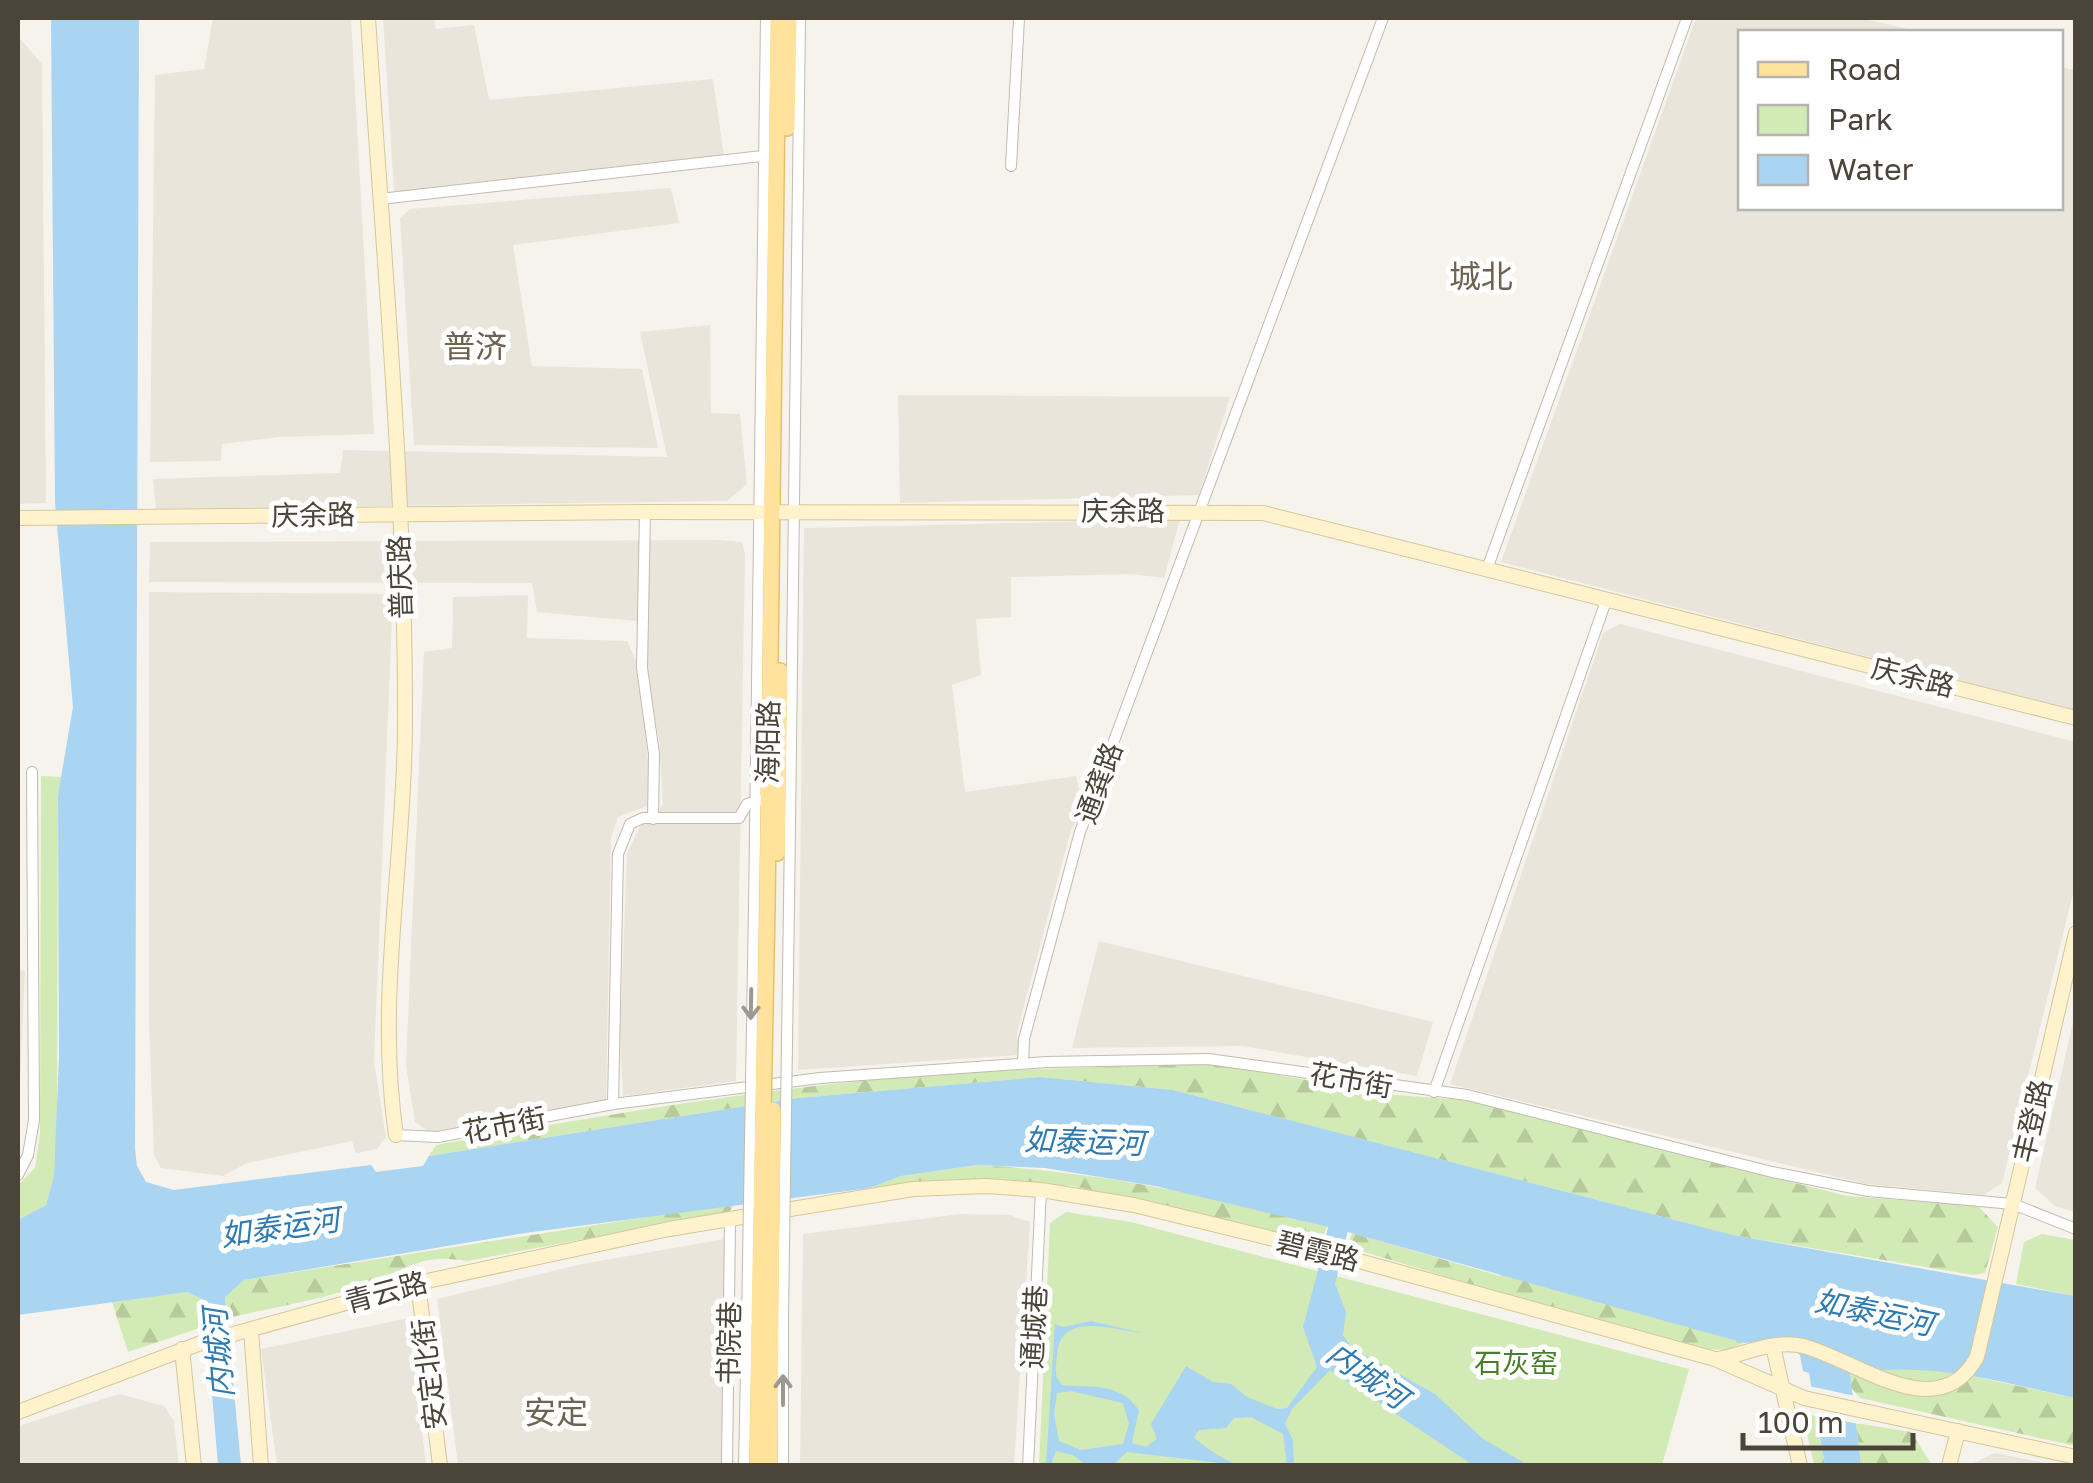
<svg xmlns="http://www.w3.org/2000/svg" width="2093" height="1483" font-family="'Golos Text','Noto Sans SC',sans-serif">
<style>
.residential{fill:#eae5da}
.forest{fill:url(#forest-firs)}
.green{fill:#d2eab5}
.water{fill:#a9d4f2;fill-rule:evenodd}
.pier{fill:#f6f3ec}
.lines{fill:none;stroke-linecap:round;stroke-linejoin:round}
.river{stroke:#a9d4f2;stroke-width:20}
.street-casing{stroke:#c2bbae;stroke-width:12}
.secondary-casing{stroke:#d6c79b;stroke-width:16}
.primary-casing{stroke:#e6c16a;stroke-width:18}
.street{stroke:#fff;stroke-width:10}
.secondary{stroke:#fff3cd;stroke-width:14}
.primary{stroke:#ffe39c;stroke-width:15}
.street-bridge-casing{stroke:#c2bbae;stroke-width:12;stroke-linecap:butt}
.primary-bridge-casing{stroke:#e6c16a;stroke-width:18;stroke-linecap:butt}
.street-bridge{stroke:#fff;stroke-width:10}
.primary-bridge{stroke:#ffe39c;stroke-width:15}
.oneway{stroke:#9c9892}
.labels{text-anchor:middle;stroke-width:10;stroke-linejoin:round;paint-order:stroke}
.street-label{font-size:28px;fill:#4b4439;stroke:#fff}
.park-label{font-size:28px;fill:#4a7f2a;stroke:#fff}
.water-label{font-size:30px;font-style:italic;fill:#2e7ab2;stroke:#fff}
.quarter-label{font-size:32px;fill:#6e6250;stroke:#fff}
</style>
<defs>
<pattern id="forest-firs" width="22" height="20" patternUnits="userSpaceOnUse" patternTransform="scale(2.5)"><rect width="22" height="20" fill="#d2eab5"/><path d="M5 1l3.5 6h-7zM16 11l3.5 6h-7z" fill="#b6ca9c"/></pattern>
</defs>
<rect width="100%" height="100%" fill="#f6f3ec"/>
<path class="residential" d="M213,18H351L374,434L279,437L222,444L221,461L150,462L155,75L204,69Z
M383,18H434L436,29L474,25L489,100L713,79L724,156L394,192Z
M1696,18H1860L1921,32H1740V208H2060L2061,67L2075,70V710L1501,562Z
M18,36L42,64L46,503L18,504Z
M671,188L679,223L513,245L532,366L642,369L658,448L414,445L400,218L410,209Z
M710,325L711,413L740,414L747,484L727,501L156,509L153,479L340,473L343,450L667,457L640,332Z
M898,395L1230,397L1199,495L900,503Z
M1180,519L1164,578L1131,574L1011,577V617L976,619L981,675L952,685L965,792L1076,776L1083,809L1071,830L1017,1032L1019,1055L798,1070L804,528Z
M720,540L742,542L745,554L736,1081L623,1096L620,1037L627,853L640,827L663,805L659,740L636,621L537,612L532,583L149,582L150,542Z
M149,592L393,594L374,1061L386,1137L377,1149L356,1153L352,1141L247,1163L223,1176L161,1168L154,1155L149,1022Z
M528,595L527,638L627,641L639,666L652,804L618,817L611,838L606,1102L429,1132L415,1122L406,1065L424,652L452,648L453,597Z
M1620,624L2075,742V885L2002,1183L1984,1195L1866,1184L1450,1084L1603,633Z
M1099,941L1433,1022L1417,1076L1243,1046L1072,1048Z
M25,970L18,1129V971Z
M2075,1014V1212L2055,1206L2035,1188Z
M961,1214L1009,1215L1030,1222L1014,1465H800L803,1234Z
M725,1239L723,1465H458L437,1299L582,1264Z
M409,1318L426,1465H277L261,1349Z
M119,1394L164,1406L174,1421L179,1465H18V1426Z
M1995,1453L2056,1465H1969Z"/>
<path class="forest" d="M1213,1064L1395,1095L1465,1100L1847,1196L1978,1206L1998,1227L1985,1273L1974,1275L1732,1235L1173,1090L1040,1077L798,1098L429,1156L436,1145C580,1119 726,1094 872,1080C985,1069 1099,1067 1213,1064Z
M977,1165C1096,1171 1212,1196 1327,1226L1321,1242L1073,1186L944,1180L870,1188L901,1176Z
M736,1203L729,1212L467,1261C420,1254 412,1267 371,1282C326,1299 275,1307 228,1318L225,1296L244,1280Z
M1352,1233L1500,1276L1502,1273L1744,1343L1726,1350L1709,1349L1619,1329L1348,1247Z
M188,1292L204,1300L206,1326L128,1352L112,1302Z
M1886,1367L1933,1368L2075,1398V1446L1860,1398L1848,1384L1849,1374Z
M1802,1412L1816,1416L1825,1465H1814Z
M1856,1423L1911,1432L1932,1465H1861Z"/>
<path class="green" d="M41,776L62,777L58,795L57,1129L54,1176L46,1205L18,1220V1185L35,1168L40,1133Z
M1066,1212L1131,1222L1689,1369L1662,1465L1039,1466L1050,1223Z
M2042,1234L2075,1240V1296L2016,1284L2024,1242Z"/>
<path class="water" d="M51,18H139L135,1149L137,1166L146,1182L174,1190L371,1165L376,1172L423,1166L429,1156L798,1098L1040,1077L1173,1090L1733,1235L2075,1296V1398C2000,1382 1927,1360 1850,1374L1861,1465H1825L1809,1373L1803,1371L1800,1355L1783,1340L1744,1343L1337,1229L1155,1186L1045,1168L977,1165L901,1176L870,1188L525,1233L244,1280L225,1297L241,1465H218L204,1300L188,1292L18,1315V1220L46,1205L54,1176L59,1057L58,795L73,707L55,502Z
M1323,1280L1336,1286L1346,1312L1343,1335L1352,1348L1435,1394L1483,1439L1528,1465H1473L1330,1370L1292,1409L1285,1424L1293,1440L1294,1465H1287L1283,1434L1251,1417L1234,1418L1226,1428L1199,1430L1194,1437C1202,1446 1226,1461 1238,1465L1127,1452L1113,1465H1086L1073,1455L1056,1451L1051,1465H1046L1055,1324L1063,1327L1091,1321L1143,1333C1113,1330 1060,1310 1057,1355C1056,1367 1053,1375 1062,1385C1092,1388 1119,1382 1139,1410L1132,1443L1146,1447L1157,1439L1151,1424L1186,1366L1213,1382L1231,1384L1247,1397L1277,1409L1287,1408L1317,1367L1303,1327L1315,1282ZM1071,1391L1123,1403L1129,1424L1123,1444L1081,1450L1059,1441L1054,1414L1057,1393Z"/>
<path class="pier" d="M232,1319L234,1352L205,1358L203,1328Z
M1805,1385L1855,1396L1859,1424L1811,1415Z"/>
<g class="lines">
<path class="river" d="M1320,1305L1343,1207"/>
<defs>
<path id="street" d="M1011,166L1019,18
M380,199L771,155
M645,512L642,668L654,754L653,819
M1487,569L1687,18
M789,906L800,18
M754,907L766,18
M1023,1063L1024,1039L1080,832L1383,18
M1434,1092L1606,601
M613,1104L618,854L630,824L643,818H739L747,804L760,800
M396,1135L438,1137L613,1104L820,1078L1047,1062L1208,1059L1467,1095L1772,1172L1868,1191L2013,1204L2076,1229
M18,1175L28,1155L34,1120L32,772
M783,1315V1466
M727,1466L730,1221
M744,1466L747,1321
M1028,1466L1041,1190"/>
<path id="secondary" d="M368,18C383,253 406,491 405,728C404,864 376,1001 396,1135
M18,518L645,512L1263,513L2076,718
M418,1283L440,1466
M251,1329L261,1466
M1773,1346L1800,1466
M182,1349L194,1466
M1718,1359C1745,1354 1775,1339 1803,1346C1859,1361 1938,1428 1977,1357L2076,933
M18,1412L201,1343L418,1283L669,1229L913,1189L986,1186L1041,1190L1134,1205L1319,1250L1715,1359L1804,1398L2076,1457
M1949,1466L1958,1431"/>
<path id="primary" d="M787,128L789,18
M777,853L780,671
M767,905L778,18
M757,1466L759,1319
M770,1466L771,1316"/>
</defs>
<use href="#street" class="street-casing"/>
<use href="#secondary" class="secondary-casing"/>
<use href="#primary" class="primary-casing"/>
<use href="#street" class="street"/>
<use href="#secondary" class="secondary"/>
<use href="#primary" class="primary"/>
<defs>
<path id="street-bridge" d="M783,1315L789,906
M747,1321L754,907"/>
<path id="primary-bridge" d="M771,1316L773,1110
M759,1319L767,905"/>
</defs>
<use href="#street-bridge" class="street-bridge-casing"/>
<use href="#primary-bridge" class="primary-bridge-casing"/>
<use href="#street-bridge" class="street-bridge"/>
<use href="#primary-bridge" class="primary-bridge"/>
</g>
<defs><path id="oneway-shaft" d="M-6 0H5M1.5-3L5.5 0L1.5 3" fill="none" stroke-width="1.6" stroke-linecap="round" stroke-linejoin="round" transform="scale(2.5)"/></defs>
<g class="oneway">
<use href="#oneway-shaft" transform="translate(751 1004) rotate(91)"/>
<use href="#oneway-shaft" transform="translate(783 1390) rotate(-90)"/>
</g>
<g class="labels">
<g class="street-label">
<text x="1123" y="521">庆余路</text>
<text transform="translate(313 515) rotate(-1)" y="10">庆余路</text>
<text transform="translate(400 577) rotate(-92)" y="10">普庆路</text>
<text transform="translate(1913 677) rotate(14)" y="10">庆余路</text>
<text transform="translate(768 742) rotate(-89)" y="10">海阳路</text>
<text transform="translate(1099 783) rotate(-70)" y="10">通龚路</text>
<text transform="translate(1351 1080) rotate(10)" y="10">花市街</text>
<text transform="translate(2032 1121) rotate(-77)" y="10">丰登路</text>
<text transform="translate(504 1125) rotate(-11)" y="10">花市街</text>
<text transform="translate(1318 1251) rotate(14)" y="10">碧霞路</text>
<text transform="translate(386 1292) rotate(-15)" y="10">青云路</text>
<text transform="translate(1034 1327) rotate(-87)" y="10">通城巷</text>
<text transform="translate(729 1343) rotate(-89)" y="10">书院巷</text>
<text transform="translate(429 1374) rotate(-97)" y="10">安定北街</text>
</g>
<g class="park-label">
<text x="1516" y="1373">石灰窑</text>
</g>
<g class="water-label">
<text transform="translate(1084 1142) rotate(2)" y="10">如泰运河</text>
<text transform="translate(280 1228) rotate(-8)" y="10">如泰运河</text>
<text transform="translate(1874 1313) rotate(12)" y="10">如泰运河</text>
<text transform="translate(219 1353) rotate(-95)" y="10">内城河</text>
<text transform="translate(1367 1376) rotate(35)" y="10">内城河</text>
</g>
<g class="quarter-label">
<text x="1481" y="288">城北</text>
<text x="475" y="358">普济</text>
<text x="556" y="1424">安定</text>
</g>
</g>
<rect width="2093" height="1483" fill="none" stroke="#4b4439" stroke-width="40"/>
<rect x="1738" y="30" width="325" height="180" fill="#ffffff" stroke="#b7b4b0" stroke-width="2.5"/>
<rect x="1758" y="62" width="50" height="15" fill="#ffe39c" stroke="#b7b4b0" stroke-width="2.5"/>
<text x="1828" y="80" font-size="30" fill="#4b4439">Road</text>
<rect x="1758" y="105" width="50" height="30" fill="#d2eab5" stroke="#b7b4b0" stroke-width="2.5"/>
<text x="1828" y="130" font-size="30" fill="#4b4439">Park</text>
<rect x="1758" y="155" width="50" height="30" fill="#a9d4f2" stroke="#b7b4b0" stroke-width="2.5"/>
<text x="1828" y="180" font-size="30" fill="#4b4439">Water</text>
<path d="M1743 1433v15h170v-15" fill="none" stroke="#4b4439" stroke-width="5"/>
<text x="1758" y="1433" font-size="30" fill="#4b4439" stroke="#ffffff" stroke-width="8" paint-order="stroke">100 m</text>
</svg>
